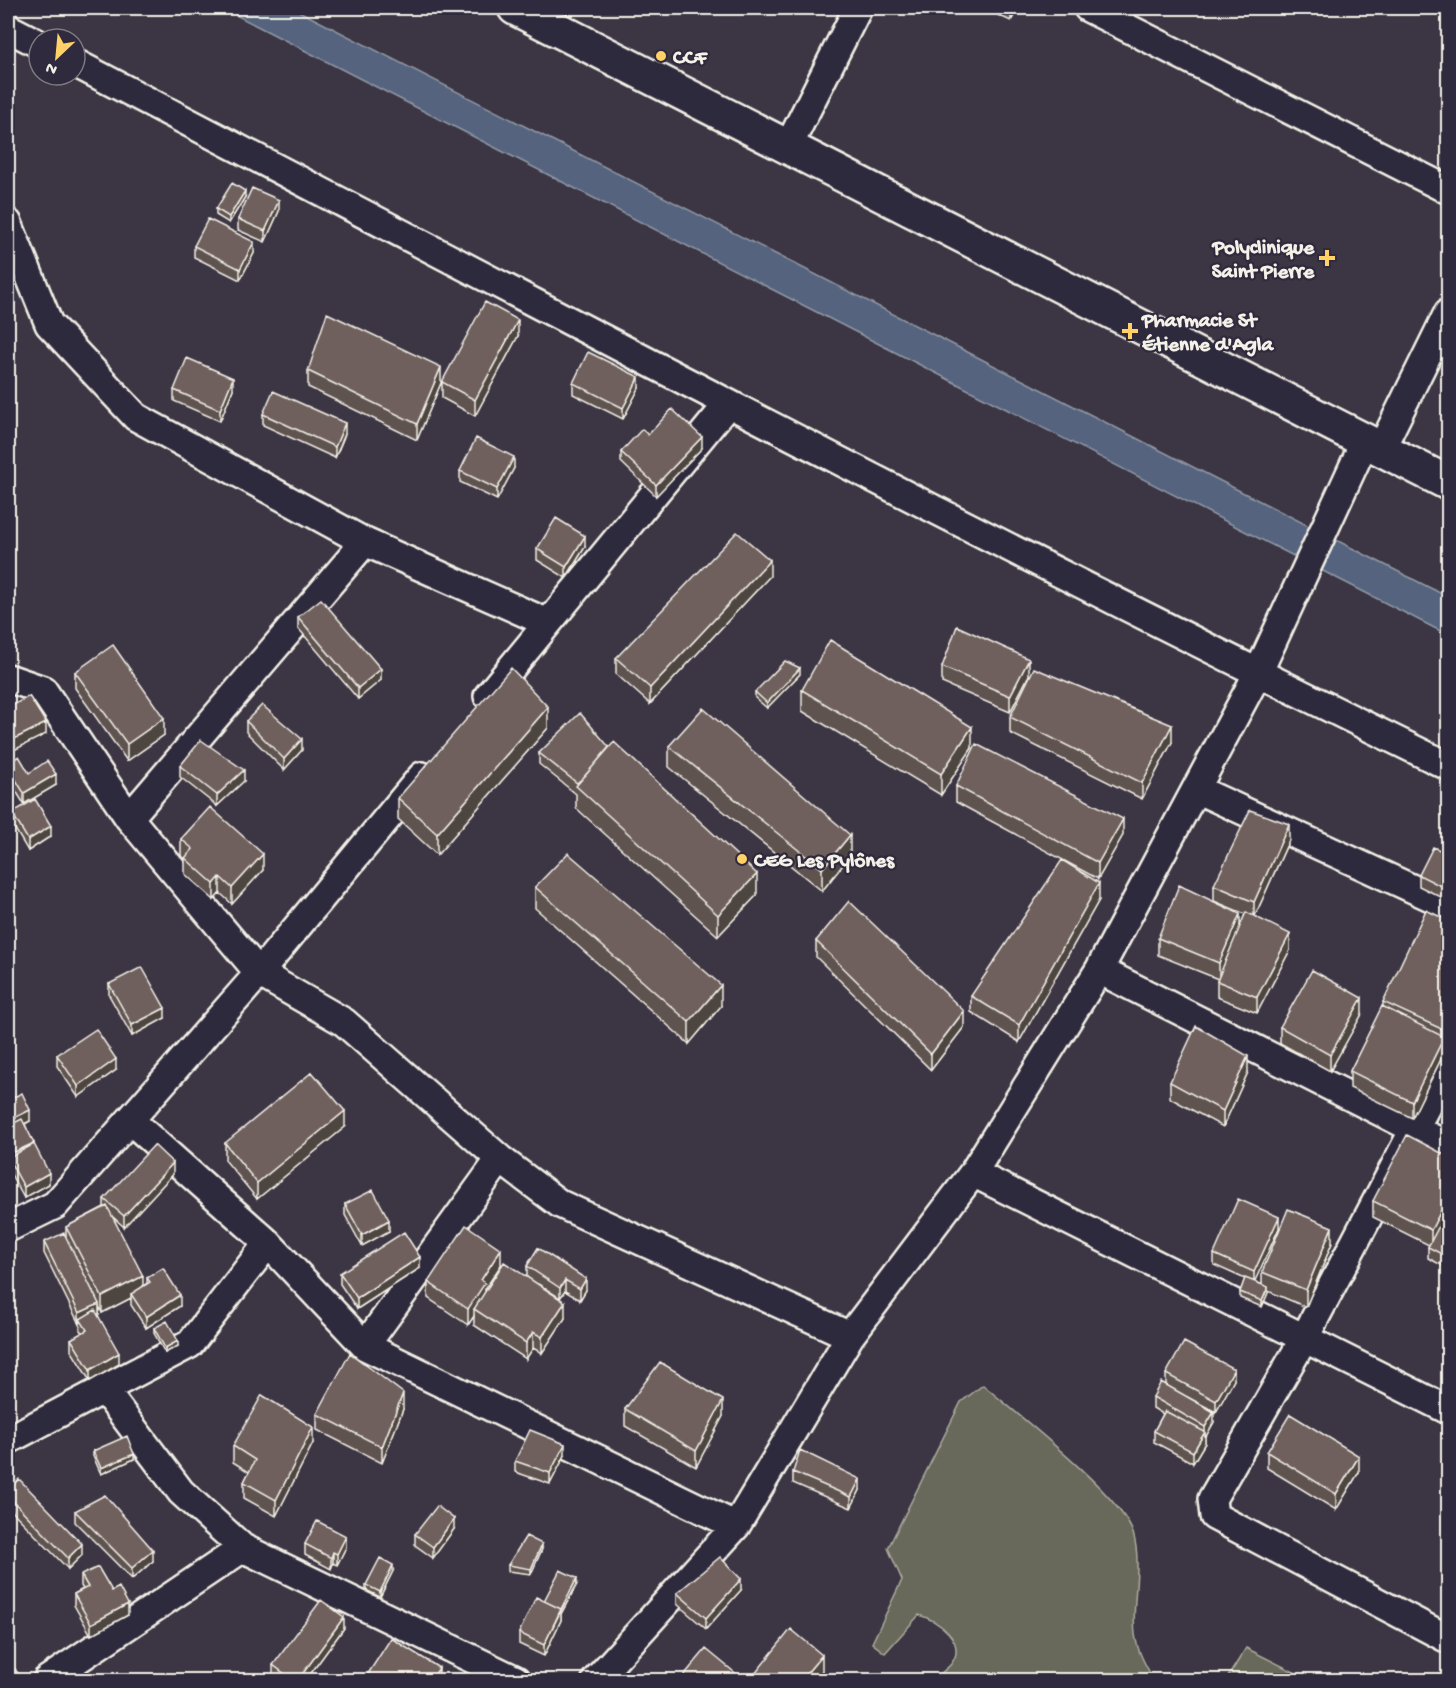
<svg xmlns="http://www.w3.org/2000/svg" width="1456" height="1688" font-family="'Gochi Hand',sans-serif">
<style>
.green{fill:#68695a;stroke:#aeada1;stroke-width:1.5}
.water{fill:#54647e;stroke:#949ca8;stroke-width:1.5}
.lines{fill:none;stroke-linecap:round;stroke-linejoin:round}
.street-casing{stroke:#f4f1e8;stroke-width:32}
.secondary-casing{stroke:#f4f1e8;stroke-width:38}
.street{stroke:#2f2a3d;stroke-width:27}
.secondary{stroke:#2f2a3d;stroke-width:33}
.wall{fill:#5f5350;stroke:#f4f1e8;stroke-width:1.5}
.shaded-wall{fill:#4e4441;stroke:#f4f1e8;stroke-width:1.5}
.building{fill:#6f615d;stroke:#f4f1e8;stroke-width:1.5}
.poi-dot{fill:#ffd166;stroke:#2f2a3d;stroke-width:2}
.labels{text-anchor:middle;stroke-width:4.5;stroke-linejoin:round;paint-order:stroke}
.poi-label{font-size:21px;font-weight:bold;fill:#f4f1e8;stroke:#2f2a3d;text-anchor:start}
</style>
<rect width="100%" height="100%" fill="#3c3543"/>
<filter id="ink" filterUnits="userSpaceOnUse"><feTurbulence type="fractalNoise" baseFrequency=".0167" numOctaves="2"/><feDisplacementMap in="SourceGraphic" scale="12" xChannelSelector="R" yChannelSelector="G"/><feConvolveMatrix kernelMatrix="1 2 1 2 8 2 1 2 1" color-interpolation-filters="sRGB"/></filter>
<g filter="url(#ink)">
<path class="green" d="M983,1385C1018,1415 1120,1494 1133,1533C1143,1566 1131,1601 1135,1634C1137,1651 1146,1666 1154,1680H933C938,1675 946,1670 951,1664C968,1642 938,1620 919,1615L885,1653L872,1643L902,1580L888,1548L961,1402Z
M1246,1648L1310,1680H1226Z"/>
<path class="water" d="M222,8H293L1448,597V635Z"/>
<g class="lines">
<defs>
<path id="street" d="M1088,8L1448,190
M8,28L39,44
M75,63C531,301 986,541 1448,766
M788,147L858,8
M8,223L49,324L136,417L365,542L548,623
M1381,449L1448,313
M8,678L43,690L129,818L259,973L344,1022L500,1159L560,1204L850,1336
M488,696L728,404
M1198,790L1448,905
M129,818L365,542
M1099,970L1448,1146
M1448,1065L1305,1337L1212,1499L1214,1516L1448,1639
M131,1121L268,1243L365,1346L736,1526
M973,1173L1448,1410
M8,1228L55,1205L259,973L422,776
M365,1346L500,1159
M105,1391L181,1492L243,1548L516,1680
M8,1440L190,1344L268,1243
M47,1680L243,1548
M596,1680L736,1526L850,1336L973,1173L1099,970L1258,673L1365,441"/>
<path id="secondary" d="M515,8L1448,483"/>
</defs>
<use href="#street" class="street-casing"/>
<use href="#secondary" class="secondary-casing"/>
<use href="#street" class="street"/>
<use href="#secondary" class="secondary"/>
</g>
<path class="wall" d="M982,8H1018L1011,21Z
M245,197L229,223L216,215V209Z
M279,211L265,242L238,230V219Z
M194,246L254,253L240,280L194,257Z
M518,336L475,416L442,398V382Z
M308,371L441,383L417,440L308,387Z
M573,383L639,388L623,419L573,394Z
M233,389L220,421L174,401V390Z
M263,414L345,434L335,458L263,425Z
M648,435L702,448L656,496L621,462V452Z
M514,468L497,500L460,482V471Z
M585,547L566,578L537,560V549Z
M770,576L650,704L616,674V658Z
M298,617L381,680L358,699L298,628Z
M942,667L1029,675L1010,712L942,683Z
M75,672L164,735L127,761L75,688Z
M800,674L767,708L755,698V692Z
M802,690L972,748L941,795L802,711Z
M1010,717L1172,742L1142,799L1010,733Z
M246,721L302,750L284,770L246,732Z
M548,728L437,855L398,819V798Z
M669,746L850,856L822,891L669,767Z
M609,747L757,895L718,936L576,808V794L539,764V753Z
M8,763L29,773L56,785L24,804L8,778Z
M180,766L244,781L217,806L180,777Z
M956,786L1123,835L1098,879L956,802Z
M12,813L51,836L28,851L12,824Z
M1449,816V834L1446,833V822Z
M181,839L263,870L232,904L220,893L214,900L185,874V859L181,855Z
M1289,840L1255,916L1290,950L1257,1013L1217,997V981L1218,979L1158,955V938L1240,928L1245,914L1214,901V885Z
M1449,854V901L1419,886V875Z
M535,887L721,1006L689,1044L535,908Z
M1099,900L1019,1042L971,1012V996Z
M1449,921V1046L1448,1048L1444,1046V1053L1412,1118L1350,1088V1071L1383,1006V1002Z
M816,941L964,1027L931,1070L816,957Z
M109,984L165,1018L132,1036L109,995Z
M1362,1014L1330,1071L1280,1043V1027Z
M57,1055L116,1070L78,1097L57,1066Z
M1248,1072L1223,1127L1170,1098V1082Z
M10,1099L30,1121L25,1124L49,1184L24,1198L8,1169Z
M1449,1114V1142L1442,1138V1127Z
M345,1127L257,1199L225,1160V1143Z
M1449,1157V1269L1428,1258V1247L1429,1245L1373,1217V1201Z
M173,1174L124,1227L113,1217L143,1286L147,1283V1278L180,1306L146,1328L131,1305V1298L102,1313L99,1306V1314L98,1315L119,1364L90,1381L71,1350V1339L82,1333L80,1330V1323L79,1324L44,1253V1242L66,1236V1227L104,1207V1199Z
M345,1204L389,1231L362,1246L345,1215Z
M1279,1228L1254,1281L1262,1285V1272L1332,1243L1306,1307L1268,1291L1262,1307L1240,1298V1292L1245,1279L1214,1265V1254Z
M538,1248L586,1290L580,1300L565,1291L560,1298L538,1284L565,1318L542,1353L533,1348L526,1359L474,1325V1316L468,1325L428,1298V1282L501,1265L485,1289V1291L527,1277V1266Z
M420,1268L357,1309L340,1284V1273Z
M154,1328L178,1346L165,1353L154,1333Z
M1166,1374L1234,1380L1216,1412L1187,1397L1214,1422L1205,1438V1437V1443L1193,1463L1154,1442V1431L1163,1414L1153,1408V1397L1166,1385Z
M403,1409L382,1463L317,1430V1414Z
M625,1409L723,1416L696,1467L625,1426Z
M313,1443L276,1516L244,1498V1482L249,1472L233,1462V1446Z
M93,1451L134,1459L101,1474L93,1456Z
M1267,1452L1359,1472L1336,1510L1267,1468Z
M565,1455L550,1484L515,1472V1461Z
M793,1472L860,1490L851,1508L793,1483Z
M8,1490L82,1555L68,1569L8,1507Z
M75,1511L153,1561L132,1579L75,1522Z
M454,1529L433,1558L415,1545V1534Z
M305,1544L346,1547L337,1565L333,1563L331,1569L305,1555Z
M542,1549L531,1574L508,1571V1565Z
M393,1571L380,1597L366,1590V1585Z
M81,1575L112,1591L128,1615L91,1635L74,1605V1594L83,1589L81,1586Z
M577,1584L561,1614V1620L544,1656L519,1644V1633L544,1601Z
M741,1590L706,1629L677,1604V1593Z
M344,1628L306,1680H278L273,1676V1665Z"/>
<path class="shaded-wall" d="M1011,8H1018L1011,21Z
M245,191V197L229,223V217Z
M279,200V211L265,242V231Z
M254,242V253L240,280V269Z
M518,320V336L475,416V400Z
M441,367V383L417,440V424Z
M639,377V388L623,419V408Z
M233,378V389L220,421V410Z
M345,423V434L335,458V447Z
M702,437V448L656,496V485Z
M514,457V468L497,500V489Z
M585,536V547L566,578V567Z
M770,560V576L650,704V688Z
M1029,659V675L1010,712V696Z
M800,668V674L767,708V703Z
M381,669V680L358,699V688Z
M548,707V728L437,855V834Z
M164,718V735L127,761V744Z
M46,723V734L8,753V742Z
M1172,725V742L1142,799V783Z
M972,727V748L941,795V774Z
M302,739V750L284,770V759Z
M244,770V781L217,806V795Z
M56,774V785L24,804V793Z
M1123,819V835L1098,879V863Z
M1289,824V840L1254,918V902Z
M51,826V836L28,851V840Z
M850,835V856L822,891V869Z
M263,854V870L232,904V888Z
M757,874V895L718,936V915Z
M220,877V893L214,900V884Z
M1099,883V900L1019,1042V1025Z
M1240,914V930L1219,979V963Z
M1290,934V950L1257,1013V997Z
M721,985V1006L689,1044V1022Z
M1362,998V1014L1330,1071V1055Z
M165,1008V1018L132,1036V1025Z
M964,1011V1027L931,1070V1054Z
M1449,1030V1046L1448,1048V1032Z
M1444,1037V1053L1412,1118V1102Z
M1248,1056V1072L1223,1127V1111Z
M116,1059V1070L78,1097V1086Z
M30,1110V1121L8,1132V1121Z
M345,1111V1127L257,1199V1183Z
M34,1143V1154L8,1158V1166V1155Z
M173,1163V1174L124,1227V1216Z
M49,1173V1184L24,1198V1187Z
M1449,1195V1212L1431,1246V1230Z
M1279,1217V1228L1254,1283V1272Z
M389,1220V1231L362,1246V1235Z
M1332,1227V1243L1306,1307V1290Z
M501,1249V1265L485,1289V1299L474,1309V1316L468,1325V1309L481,1280Z
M420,1257V1268L357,1309V1298Z
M143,1276V1292L131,1294V1298L102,1313V1297Z
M586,1279V1290L580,1300V1289Z
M565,1280V1291L560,1298V1288Z
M1268,1287V1293L1262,1307V1301Z
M180,1295V1306L146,1328V1317Z
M565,1302V1318L542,1353V1337Z
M99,1304V1314L82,1322L80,1319V1323L79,1324V1313Z
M533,1332V1348L526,1359V1343Z
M178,1341V1346L165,1353V1348Z
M119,1353V1364L90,1381V1370Z
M1234,1369V1380L1216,1412V1401Z
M403,1393V1409L382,1463V1447Z
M723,1400V1416L696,1467V1451Z
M1214,1412V1422L1205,1438V1427Z
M313,1427V1443L276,1516V1500Z
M1205,1432V1443L1193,1463V1452Z
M565,1444V1455L550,1484V1473Z
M134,1454V1459L101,1474V1468Z
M1359,1456V1472L1336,1510V1494Z
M860,1479V1490L851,1508V1497Z
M454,1519V1529L433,1558V1547Z
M346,1536V1547L337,1565V1554Z
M82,1544V1555L68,1569V1558Z
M542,1544V1549L531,1574V1569Z
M153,1550V1561L132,1579V1568Z
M333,1552V1563L331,1569V1558Z
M393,1565V1571L380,1597V1592Z
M577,1578V1584L561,1614V1620L544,1656V1645Z
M741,1579V1590L706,1629V1618Z
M128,1604V1615L91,1635V1624Z
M344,1617V1628L306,1680H298Z
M822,1655V1671L814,1680H801Z
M439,1668V1680H431Z
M20,1676V1680H8Z"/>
<path class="building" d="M232,183L245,191L229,217L216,209Z
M252,188L279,200L265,231L238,219Z
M208,219L254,242L240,269L194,246Z
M485,302L518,320L475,400L442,382Z
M327,313L441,367L417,424L308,371Z
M588,352L639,377L623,408L573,383Z
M187,358L233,378L220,410L174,390Z
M273,391L345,423L335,447L263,414Z
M672,409L702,437L656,485L621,452L642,429L648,435Z
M476,438L514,457L497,489L460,471Z
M556,518L585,536L566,567L537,549Z
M737,532L770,560L650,688L616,658Z
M321,599L381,669L358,688L298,617Z
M957,626L1029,659L1010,696L942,667Z
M830,640L972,727L941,774L802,690Z
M113,645L164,718L127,744L75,672Z
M785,661L800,668L767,703L755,692Z
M511,668L548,707L437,834L398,798Z
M1034,668L1172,725L1142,783L1010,717Z
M29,696L46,723L8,742V708Z
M262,705L302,739L284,759L246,721Z
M703,708L850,835L822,869L669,746Z
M580,713L609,747L585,776L577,783L539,753Z
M201,740L244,770L217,795L180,766Z
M614,742L757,874L718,915L576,786Z
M976,744L1123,819L1098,863L956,786Z
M19,756L29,773L47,761L56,774L24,793L8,767V763Z
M35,799L51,826L28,840L12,813Z
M210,807L263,854L232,888L220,877L214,884L185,858L193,849L181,839Z
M1250,810L1289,824L1254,902L1214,885Z
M1433,847L1449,854V890L1419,875Z
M568,853L721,985L689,1022L535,887Z
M1062,860L1099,883L1019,1025L971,996Z
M1179,885L1240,914L1219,963L1158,938Z
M849,901L964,1011L931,1054L816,941Z
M1426,910L1449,921V1030L1448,1032L1383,1002Z
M1246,912L1290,934L1257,997L1217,981Z
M142,967L165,1008L132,1025L109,984Z
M1312,970L1362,998L1330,1055L1280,1027Z
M1382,1006L1444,1037L1412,1102L1350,1071Z
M1196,1026L1248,1056L1223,1111L1170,1082Z
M96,1029L116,1059L78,1086L57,1055Z
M312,1072L345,1111L257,1183L225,1143Z
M22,1093L30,1110L8,1121V1095L10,1099Z
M1449,1114V1131L1442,1127Z
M22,1119L34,1143L8,1155V1126Z
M1407,1135L1449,1157V1195L1431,1230L1373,1201Z
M34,1144L49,1173L24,1187L8,1158Z
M154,1145L173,1163L124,1216L104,1199Z
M373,1190L389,1220L362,1235L345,1204Z
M1238,1199L1279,1217L1254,1272L1214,1254Z
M107,1206L143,1276L102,1297L66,1227Z
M1449,1207V1258L1428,1247Z
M1288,1209L1332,1227L1306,1290L1262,1272Z
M466,1225L501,1249L481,1280L485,1283L468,1309L428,1282Z
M404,1232L420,1257L357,1298L340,1273Z
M64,1233L99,1304L79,1313L44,1242Z
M538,1248L586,1279L580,1289L565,1280L560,1288L527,1266Z
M504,1262L565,1302L542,1337L533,1332L526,1343L474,1309Z
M163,1268L180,1295L146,1317L131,1294L150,1282L147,1278Z
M1245,1278L1268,1287L1262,1301L1240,1292Z
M95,1310L119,1353L90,1370L71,1339L87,1330L80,1319Z
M167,1321L178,1341L165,1348L154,1328Z
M1184,1342L1234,1369L1216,1401L1166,1374Z
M350,1353L403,1393L382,1447L317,1414Z
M660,1362L723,1400L696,1451L625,1409Z
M1161,1382L1214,1412L1205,1427L1153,1397Z
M262,1395L313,1427L276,1500L244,1482L255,1460L233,1446Z
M1165,1411L1205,1432L1193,1452L1154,1431Z
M1290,1414L1359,1456L1336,1494L1267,1452Z
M530,1430L565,1444L550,1473L515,1461Z
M127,1436L134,1454L101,1468L93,1451Z
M800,1450L860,1479L851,1497L793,1472Z
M19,1479L82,1544L68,1558L8,1496V1490Z
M105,1495L153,1550L132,1568L75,1511Z
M437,1506L454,1519L433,1547L415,1534Z
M317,1521L346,1536L337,1554L333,1552L331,1558L305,1544Z
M526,1536L542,1544L531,1569L508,1565Z
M720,1557L741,1579L706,1618L677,1593Z
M380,1558L393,1565L380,1592L366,1585Z
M98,1567L112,1591L119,1587L128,1604L91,1624L74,1594L88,1587L81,1575Z
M560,1570L577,1578L561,1609L544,1601Z
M536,1597L561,1609L544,1645L519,1633Z
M321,1600L344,1617L298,1680H293L273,1665Z
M791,1629L822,1655L801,1680H750Z
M391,1638L439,1668L431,1680H364Z
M706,1649L739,1676L735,1680H680Z
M8,1659L20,1676L8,1680Z"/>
</g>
<g class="poi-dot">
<circle cx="661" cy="56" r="6"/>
<path d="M1324 249h6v6h6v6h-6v6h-6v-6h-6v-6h6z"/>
<path d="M1127 322h6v6h6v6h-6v6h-6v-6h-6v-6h6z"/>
<circle cx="742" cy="859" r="6"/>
</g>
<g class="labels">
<g class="poi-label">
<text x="673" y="63">CCF</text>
<text x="1314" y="253" text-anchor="end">Polyclinique<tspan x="1314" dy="24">Saint Pierre</tspan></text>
<text x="1142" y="326">Pharmacie St<tspan x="1142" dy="24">Étienne d'Agla</tspan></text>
<text x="754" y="866">CEG Les Pylônes</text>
</g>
</g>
<rect width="1456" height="1688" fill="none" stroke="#2f2a3d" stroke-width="30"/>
<rect x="15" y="15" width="1426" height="1658" fill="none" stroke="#f4f1e8" stroke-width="2" filter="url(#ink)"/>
<g transform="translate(57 57) rotate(206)"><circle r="28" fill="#2f2a3d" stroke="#7e7a81" stroke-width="1.5"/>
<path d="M0-4.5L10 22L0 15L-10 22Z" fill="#ffd166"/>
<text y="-9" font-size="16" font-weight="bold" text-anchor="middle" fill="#f4f1e8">N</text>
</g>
</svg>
